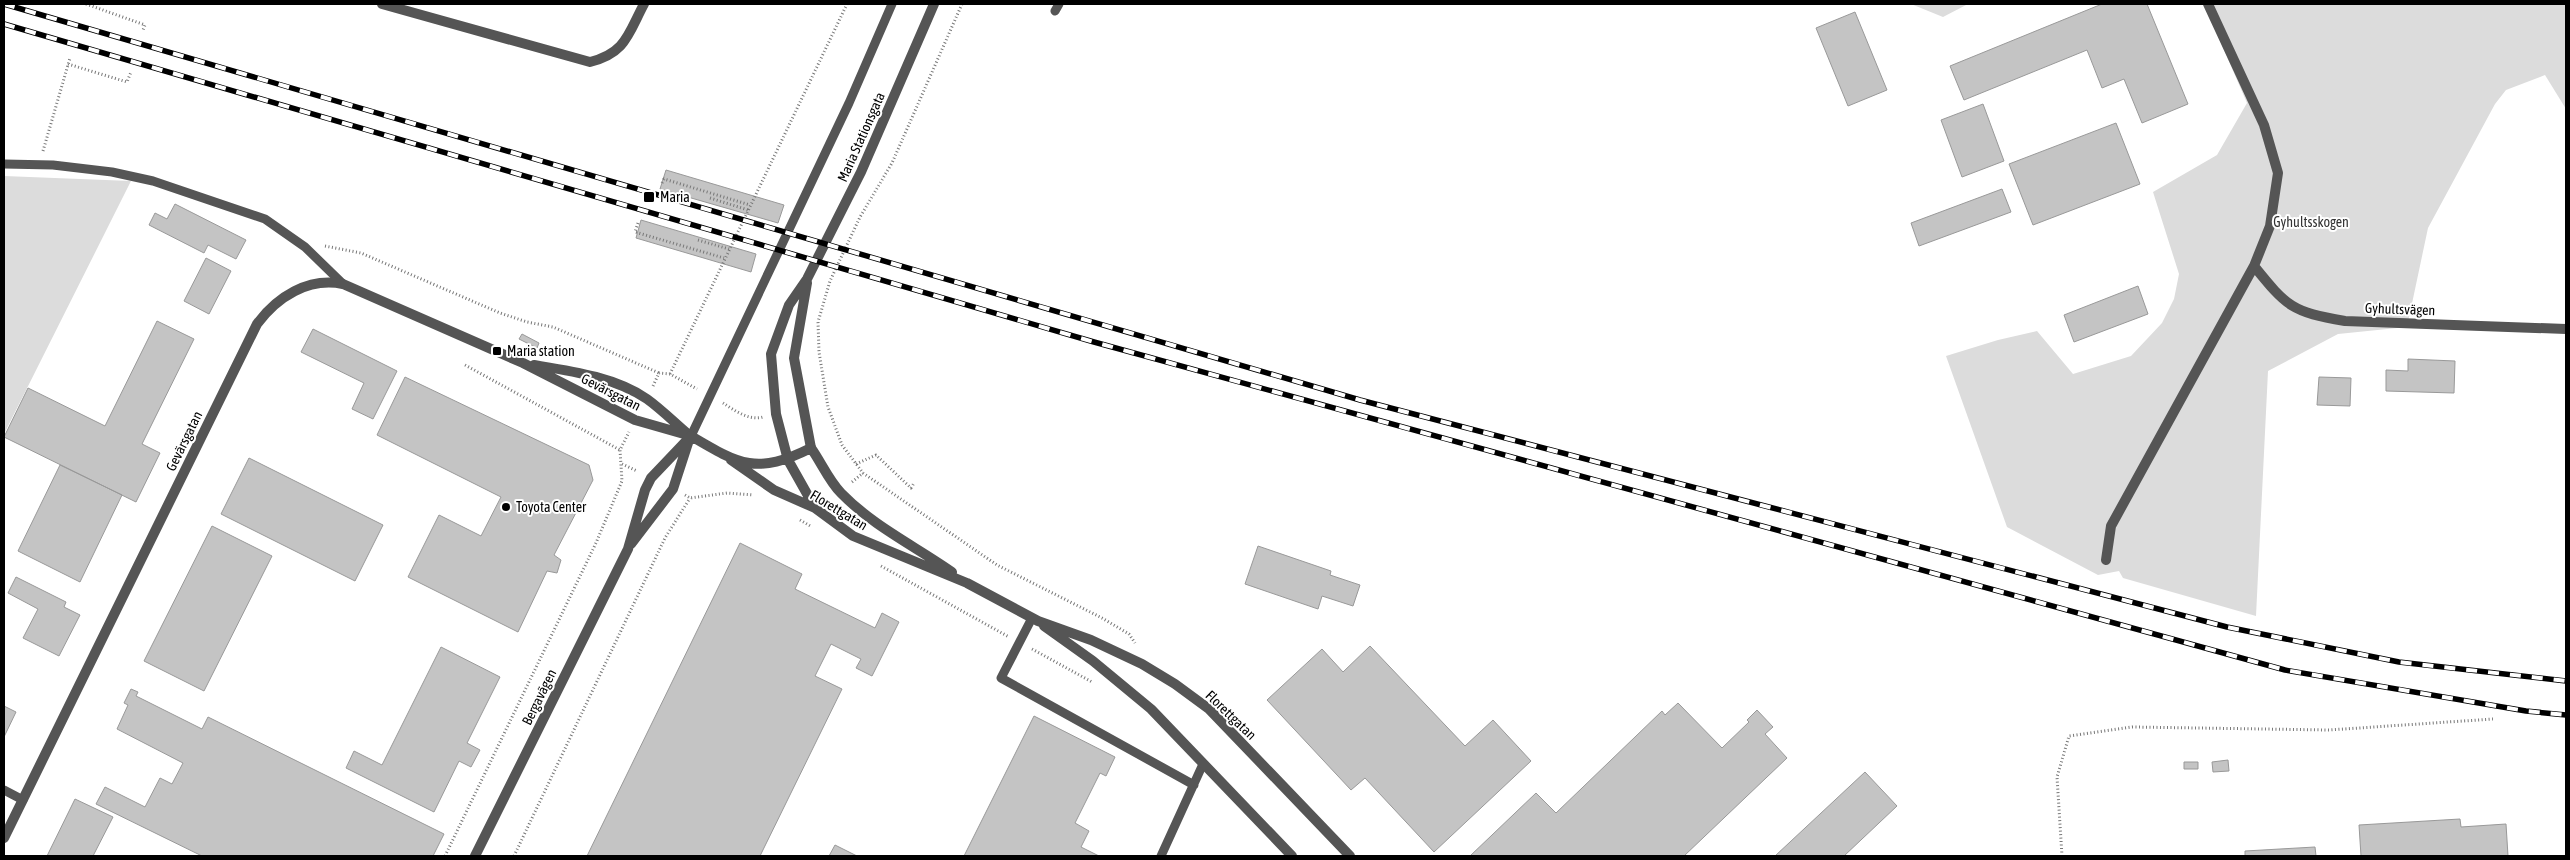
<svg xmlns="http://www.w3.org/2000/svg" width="2570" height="860" font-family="'Asap Condensed',sans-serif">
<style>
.green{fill:#dcdcdc}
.building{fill:#c4c4c4;stroke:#999}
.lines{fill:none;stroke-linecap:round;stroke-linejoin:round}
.path{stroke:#777;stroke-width:3;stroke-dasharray:1 2.5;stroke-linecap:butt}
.service{stroke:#555;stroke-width:9}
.minor{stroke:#555;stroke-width:10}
.tertiary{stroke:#555;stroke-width:10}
.rail-casing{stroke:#000;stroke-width:5.5}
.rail{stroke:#fff;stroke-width:4;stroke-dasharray:11;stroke-linecap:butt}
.poi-dot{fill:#000;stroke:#fff;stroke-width:2}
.labels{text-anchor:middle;stroke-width:4;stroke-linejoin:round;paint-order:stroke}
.street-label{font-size:14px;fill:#000;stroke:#fff}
.poi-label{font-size:14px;fill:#000;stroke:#fff;text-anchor:start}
.park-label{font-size:14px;fill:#333;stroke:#fff}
</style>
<rect width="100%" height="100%" fill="#fff"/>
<path class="green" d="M1911,4H1968L1943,17Z
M2204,4H2566V109L2545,75L2506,90L2495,104L2428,228L2407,327L2338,334L2268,371L2256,616L2123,578L2119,571L2098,575L2007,527L1946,356L1998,340L2037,331L2073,374L2131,356L2162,323L2174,299L2179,274L2153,192L2217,155L2247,103Z
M4,176L131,181L4,434Z"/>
<path class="building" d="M2102,4H2147L2188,104L2142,123L2124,79L2102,88L2087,50L1964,100L1950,66Z
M1855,12L1887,90L1848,106L1816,28Z
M1983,104L2004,161L1962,177L1941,120Z
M2116,123L2140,184L2033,225L2009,164Z
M666,170L784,205L778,223L660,189Z
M2002,189L2011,212L1919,246L1911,223Z
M175,204L246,240L236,259L208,245L204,253L149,225L155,213L167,219Z
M641,220L756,254L751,272L636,238Z
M206,258L231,271L209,314L184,301Z
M2138,286L2148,314L2074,342L2064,315Z
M157,321L194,339L142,444L160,453L136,502L4,437L28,388L105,426Z
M313,329L397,371L373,419L352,409L364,383L301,352Z
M522,334L539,343L537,348L519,339Z
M2408,359L2455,361L2454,393L2386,391V370L2408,371Z
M405,377L589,465L593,480L554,555L561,560L557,573L547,571L518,632L408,577L439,515L481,536L501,497L377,435Z
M2319,377L2351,378L2350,406L2317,405Z
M249,458L383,525L355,581L221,514Z
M60,465L122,495L80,582L18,551Z
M212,526L272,556L204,691L144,661Z
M740,543L802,574L795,589L875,628L882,613L899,622L872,676L856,668L861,659L831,644L815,676L842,689L760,856H587Z
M1258,546L1331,571L1330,575L1360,585L1353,606L1322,596L1318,609L1245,584Z
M16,577L66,602L64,607L80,615L59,656L23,638L38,609L8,593Z
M1370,646L1465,746L1493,720L1531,761L1434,852L1365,778L1351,790L1267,700L1322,649L1343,672Z
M441,647L500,677L467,743L480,750L471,767L459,761L434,812L346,768L354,751L382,765Z
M131,689L138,692L136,696L202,729L208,717L444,834L433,856H202L96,804L105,787L145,807L160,778L172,784L183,763L117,729L128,705L124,703Z
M1678,703L1722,748L1749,722L1747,720L1757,710L1773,727L1765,734L1787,758L1684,856H1470L1536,793L1556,813L1662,711L1665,715Z
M4,706L16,712L4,737Z
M1034,716L1115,757L1106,776L1100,773L1075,823L1089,831L1081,847L1099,856H964Z
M2228,760L2229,771L2213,772L2212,762Z
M2184,762H2198V769H2184Z
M1865,772L1897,806L1844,856H1775Z
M75,799L113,817L93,856H47Z
M2460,819L2461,827L2506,824L2508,856H2361L2359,825Z
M835,845L857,856H829Z
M2315,847L2316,856H2245V851Z"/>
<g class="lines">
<path class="path" d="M86,4L145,25L143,30
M962,4L892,163L860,217L830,281L818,322L819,352L828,407L842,445L863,473L997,565L1102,618L1129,634L1135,643
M68,64L127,82L131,72
M43,151L70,58
M662,183L664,179L750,205
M710,198L748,210
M638,223L635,232L724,258
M698,240L729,249
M325,246L361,253L500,313L527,322L553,327L659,373
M465,365L620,450
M670,374L847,4
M653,386L659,373L670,374L697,389
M723,403C734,410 749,421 763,417
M622,464L637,471
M856,464L876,455L911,488L914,483
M852,482L863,473
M685,495L690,498L727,493L753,495
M800,520L812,527
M881,566L1009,637
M1032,649L1092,682
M445,856L596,543L622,481L620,450L629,432
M514,856L665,538L690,498
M2062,856L2057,777L2069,736L2132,727L2329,730L2493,719"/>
<path class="service" d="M1055,11L1059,4
M4,164L53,165L112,172L153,181L265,219L305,247L343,284
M691,436L849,103L892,4
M1032,618L1001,678L1194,785
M4,790L23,800
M1161,856L1203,764"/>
<path class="minor" d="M382,4L590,62C626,53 628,34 644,4
M2254,266C2287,307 2292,312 2345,321L2566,329
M807,283L794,358L811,448
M534,365C571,371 615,377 647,399C661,409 675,423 688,434
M788,460L776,414L771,354L789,305L807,279L861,172L934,4
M2106,560L2111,526L2254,266L2270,226L2278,173L2264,125L2208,4
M4,838L257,324C277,297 308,277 343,284L523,363L635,420L691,436"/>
<path class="tertiary" d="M691,436C740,465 757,475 811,448C821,462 829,481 841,493C873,526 915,546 952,572
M731,460L774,490L815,508L853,536L967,583L1038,621L1091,640L1142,664L1175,684L1209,709L1350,856
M788,460L815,508
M631,544L673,489L689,440
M1044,626L1093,661L1151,709L1292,856
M475,856L628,549L645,490L651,478L691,436"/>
<defs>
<path id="rail" d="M4,4L1360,400L2227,627L2399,662L2566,681
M4,24L1094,342L2285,670L2526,711L2566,715"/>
</defs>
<use href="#rail" class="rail-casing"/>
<use href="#rail" class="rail"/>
</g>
<g class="poi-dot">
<rect x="643" y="191" width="12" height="12" rx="2.5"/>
<rect x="492" y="346" width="10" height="10" rx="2.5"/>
<circle cx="506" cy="507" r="5"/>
</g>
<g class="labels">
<g class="street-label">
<text transform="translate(861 137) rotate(-66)" y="5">Maria Stationsgata</text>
<text transform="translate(2400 309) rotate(2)" y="5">Gyhultsvägen</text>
<text transform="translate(611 392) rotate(27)" y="5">Gevärsgatan</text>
<text transform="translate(184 441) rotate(-64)" y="5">Gevärsgatan</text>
<text transform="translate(839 510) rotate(31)" y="5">Florettgatan</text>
<text transform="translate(539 697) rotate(-64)" y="5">Bergavägen</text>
<text transform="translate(1231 715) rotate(44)" y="5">Florettgatan</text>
</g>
<g class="poi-label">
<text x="660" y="202">Maria</text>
<text x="507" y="356">Maria station</text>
<text x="516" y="512">Toyota Center</text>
</g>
<g class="park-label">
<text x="2311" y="227">Gyhultsskogen</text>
</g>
</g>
<rect width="2570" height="860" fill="none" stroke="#000000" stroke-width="10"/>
</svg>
